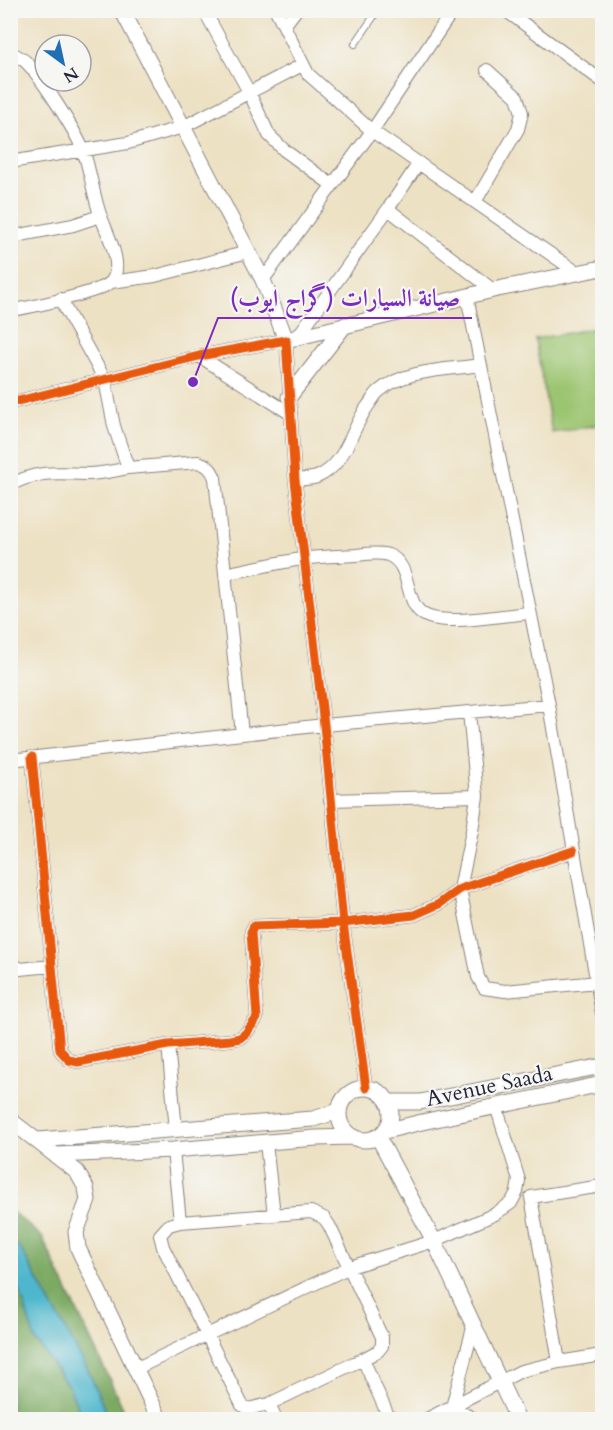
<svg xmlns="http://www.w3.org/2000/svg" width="613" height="1430" font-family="Cardo,Amiri,serif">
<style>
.green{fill:#9cc571;stroke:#5f7456;stroke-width:1.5}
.forest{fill:#7daa63;stroke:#50664f;stroke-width:1.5}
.water{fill:#4fb7cd;stroke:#386c84;stroke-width:1.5}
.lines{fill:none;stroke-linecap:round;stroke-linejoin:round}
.service-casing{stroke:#88827f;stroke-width:8}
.minor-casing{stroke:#88827f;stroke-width:14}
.tertiary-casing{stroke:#88827f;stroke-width:17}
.service{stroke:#fff;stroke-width:6}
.minor{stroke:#fff;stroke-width:12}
.tertiary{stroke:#fff;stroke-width:15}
.cycleway-casing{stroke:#f6f6f2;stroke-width:13}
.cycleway{stroke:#e8590c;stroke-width:9}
.labels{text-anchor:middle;stroke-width:4.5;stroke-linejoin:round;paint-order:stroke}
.street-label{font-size:22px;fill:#22223b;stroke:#f6f6f2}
.leader{fill:none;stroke:#7b2cbf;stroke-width:2}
.callout-dot{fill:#7b2cbf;stroke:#f6f6f2;stroke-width:2}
.callout-label{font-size:24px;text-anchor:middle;font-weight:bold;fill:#7b2cbf;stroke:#f6f6f2;stroke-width:4.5;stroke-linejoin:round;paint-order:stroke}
</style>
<rect width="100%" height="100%" fill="#f6f6f2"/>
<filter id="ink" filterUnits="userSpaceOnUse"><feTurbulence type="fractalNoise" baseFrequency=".0167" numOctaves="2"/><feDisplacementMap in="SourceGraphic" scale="12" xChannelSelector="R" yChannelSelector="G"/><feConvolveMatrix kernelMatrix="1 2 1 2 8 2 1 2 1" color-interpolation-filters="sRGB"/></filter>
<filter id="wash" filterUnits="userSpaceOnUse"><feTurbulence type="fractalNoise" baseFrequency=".008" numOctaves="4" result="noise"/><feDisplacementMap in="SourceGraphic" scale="24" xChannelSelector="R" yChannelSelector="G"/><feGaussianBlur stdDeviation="1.35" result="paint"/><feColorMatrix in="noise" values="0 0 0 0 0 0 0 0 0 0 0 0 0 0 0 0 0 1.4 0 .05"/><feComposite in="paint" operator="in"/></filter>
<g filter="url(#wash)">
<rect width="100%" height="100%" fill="#ede1c3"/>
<path class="green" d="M601,327L602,424L552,433L535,339Z"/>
<path class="forest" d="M10,1210L42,1237L128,1419H11Z"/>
<path class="water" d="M11,1239L20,1248L89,1372L109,1419H83L69,1387L35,1340L17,1282L11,1272Z"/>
</g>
<g filter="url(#ink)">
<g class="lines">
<defs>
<path id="service" d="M367,10L374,16L377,10
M355,44L374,16"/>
<path id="minor" d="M204,10L249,92L269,135L284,150L332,185
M276,10L308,74L372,131L578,273
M505,10L602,81
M284,26L296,10
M10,52C15,55 22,58 26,62C40,75 76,132 83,150C91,172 93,196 101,217C107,233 125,267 111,282C102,292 28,308 10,310
M10,162L128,143L183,127L302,65
M419,163L388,209L493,290
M475,202L518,129L522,113L517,97L487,70
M10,237L73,225L100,216
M263,280L372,131L453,10
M111,282L155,276L248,252
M467,296L549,705L602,1014
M298,336L388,209
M199,356L291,414
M10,403L199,356L286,340L295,480L324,725L343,923L366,1088
M128,468L198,462C207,465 211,468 215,478L242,734
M295,480C302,479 311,479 317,477C346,465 351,430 367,407C371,402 374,396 378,392C404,369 448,370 480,365
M10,485C40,469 59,474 90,474C103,473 115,471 128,468L114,426L105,380L60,299
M225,574C250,569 276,563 301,559C319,556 338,556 356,555C365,554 379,552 388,555C415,565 401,608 429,617C453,625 503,615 529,613
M469,712L477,796
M32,757L60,1050L69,1060L78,1062L168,1045L230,1040L240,1038L246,1033L257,1018L251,932L254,926L343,923L414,915L439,904L460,889L573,851
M10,760L324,725L549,705
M330,800L477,796L472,831L460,889L478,977L484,988L505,991L597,982
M10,962L20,969L52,966
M168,1045L176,1130
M266,1143L274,1215
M173,1150L180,1222
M311,1212L324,1218L329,1225L382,1337V1346L378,1351L363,1359L269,1404L248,1409L242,1405L163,1247L160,1235L169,1225L180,1222Z
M474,1324L452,1407L476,1420
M363,1359L390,1420
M559,1362L531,1197L602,1186
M135,1369L350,1267L434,1241L495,1214L511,1203L517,1192L519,1180L496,1106
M269,1404L276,1420
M425,1420L521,1371L559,1362L602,1355"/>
<path id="tertiary" d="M122,10L263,280L286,340L493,290L602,268
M289,397L345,325
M339 1114a26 26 0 1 1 52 0a26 26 0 1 1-52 0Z
M388,1102H420L602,1066
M10,1120L77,1172L86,1188L88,1200L76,1232L78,1248L160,1420
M385,1131L422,1122L602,1084
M378,1137L434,1241L518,1420
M38,1140L313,1119L339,1111
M56,1155L173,1150L316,1138L352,1137"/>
</defs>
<use href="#service" class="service-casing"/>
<use href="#minor" class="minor-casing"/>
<use href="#tertiary" class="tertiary-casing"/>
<use href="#service" class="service"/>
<use href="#minor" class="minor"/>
<use href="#tertiary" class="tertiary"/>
<defs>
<path id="cycleway" d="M10,403L199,356L286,340L295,480L324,725L343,923L366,1088
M32,757L60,1050L69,1060L78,1062L168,1045L230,1040L240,1038L246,1033L257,1018L251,932L254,926L343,923L414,915L439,904L460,889L573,851"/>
</defs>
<use href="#cycleway" class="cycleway-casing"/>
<use href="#cycleway" class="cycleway"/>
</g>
</g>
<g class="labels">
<g class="street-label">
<text transform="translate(489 1085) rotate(-12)" y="8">Avenue Saada</text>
</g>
</g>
<path class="leader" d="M193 382L218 318H472"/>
<circle class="callout-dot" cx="193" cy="382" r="6"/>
<g class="callout-label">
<text x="345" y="306">صيانة السيارات (گراج ايوب)</text>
</g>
<rect width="613" height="1430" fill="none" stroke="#f6f6f2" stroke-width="36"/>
<g transform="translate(63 63) rotate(147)"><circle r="28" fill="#f6f6f2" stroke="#a1a1a9" stroke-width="1.5"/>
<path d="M0-4.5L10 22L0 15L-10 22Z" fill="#1f6fb2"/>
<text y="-9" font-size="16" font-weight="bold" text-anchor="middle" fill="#22223b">N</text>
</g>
</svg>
